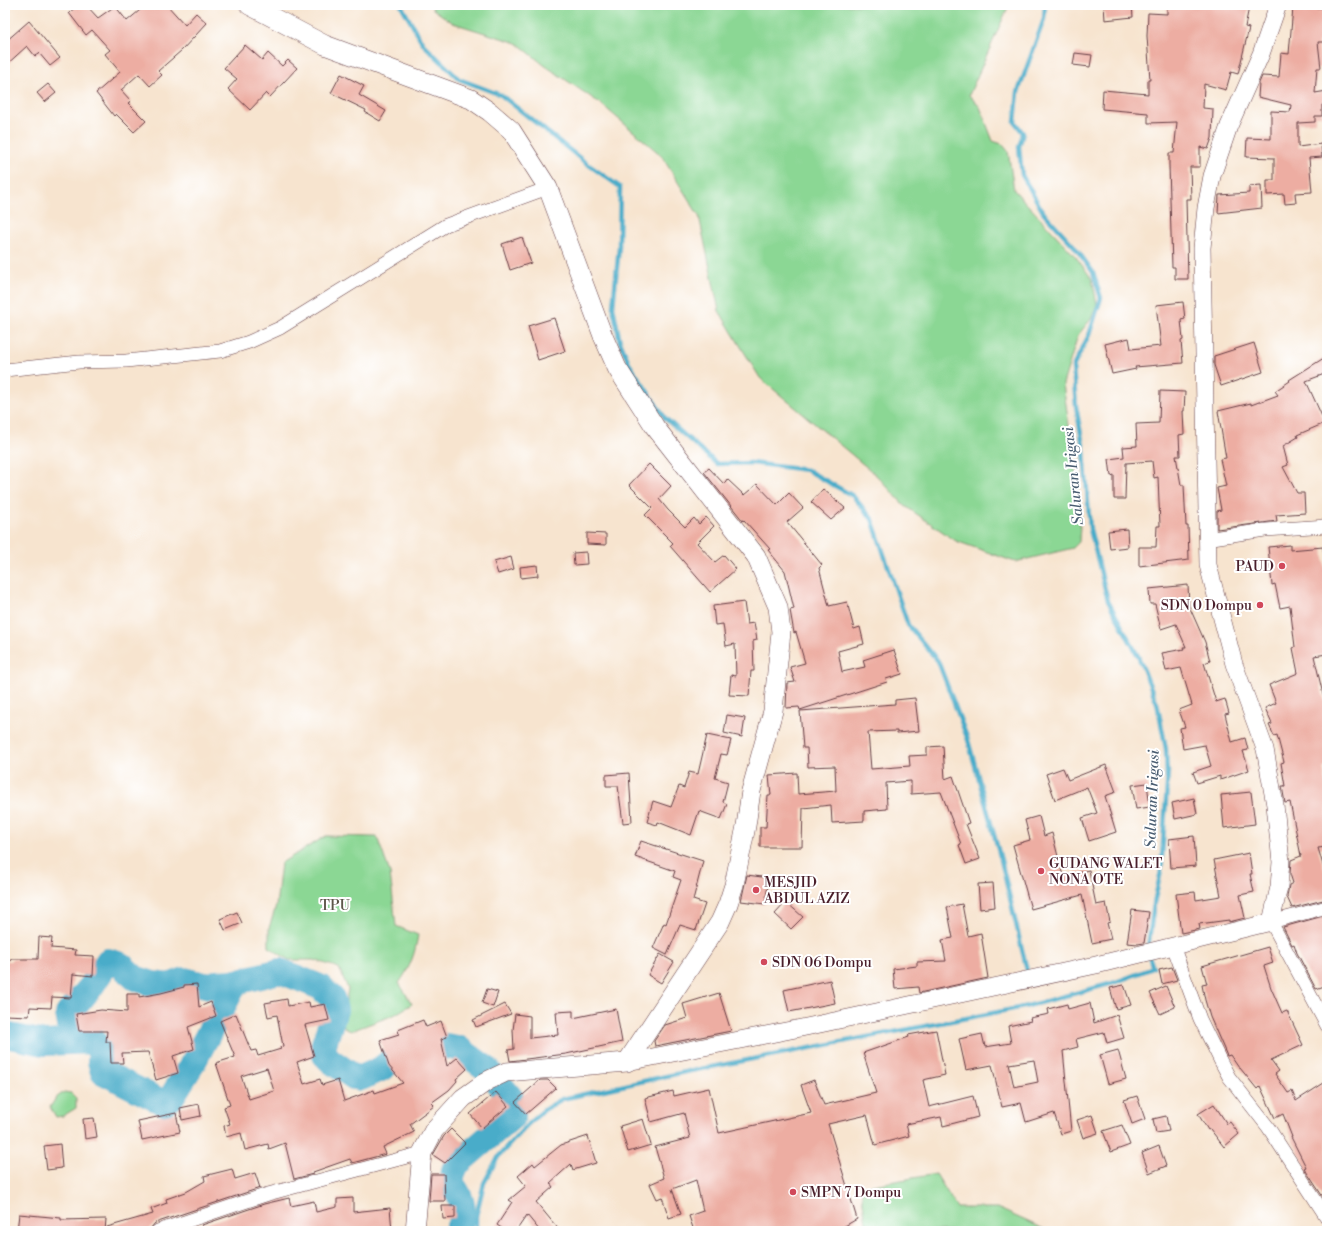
<svg xmlns="http://www.w3.org/2000/svg" width="1332" height="1236" font-family="'Libre Bodoni',serif">
<style>
.green{fill:#8bd794;stroke:#6a7b60}
.lines{fill:none;stroke-linecap:round;stroke-linejoin:round}
.stream{stroke:#49acc9;stroke-width:4.5}
.river{stroke:#49acc9;stroke-width:26}
.building{fill:#edada2;fill-rule:evenodd}
.minor-casing{stroke:#643d44;stroke-width:14}
.tertiary-casing{stroke:#643d44;stroke-width:18}
.secondary-casing{stroke:#643d44;stroke-width:20}
.minor{stroke:#fff;stroke-width:13}
.tertiary{stroke:#fff;stroke-width:17}
.secondary{stroke:#fff;stroke-width:19}
.poi-dot{fill:#d1495b;stroke:#fff;stroke-width:1.5}
.labels{text-anchor:middle;stroke-width:4;stroke-linejoin:round;paint-order:stroke}
.poi-label{font-size:14px;fill:#4a1f2b;stroke:#fff;text-anchor:start}
.park-label{font-size:14px;fill:#5e564a;stroke:#fff}
.water-label{font-size:15px;font-style:italic;fill:#4a5e72;stroke:#fff}
</style>
<rect width="100%" height="100%" fill="#fff"/>
<filter id="ink" filterUnits="userSpaceOnUse"><feTurbulence type="fractalNoise" baseFrequency=".025" numOctaves="2"/><feDisplacementMap in="SourceGraphic" scale="8" xChannelSelector="R" yChannelSelector="G"/><feConvolveMatrix kernelMatrix="1 2 1 2 8 2 1 2 1" color-interpolation-filters="sRGB"/></filter>
<filter id="wash" filterUnits="userSpaceOnUse"><feTurbulence type="fractalNoise" baseFrequency=".012" numOctaves="4" result="noise"/><feDisplacementMap in="SourceGraphic" scale="16" xChannelSelector="R" yChannelSelector="G"/><feGaussianBlur stdDeviation="0.9" result="paint"/><feColorMatrix in="noise" values="0 0 0 0 0 0 0 0 0 0 0 0 0 0 0 0 0 1.4 0 .05"/><feComposite in="paint" operator="in"/></filter>
<g filter="url(#wash)">
<rect width="100%" height="100%" fill="#f7e4cf"/>
<path class="green" d="M431,5H1009L969,95L980,107L993,141L1002,144L1008,151L1014,190L1076,257L1092,279L1097,304L1091,319L1078,335L1063,384L1081,509L1079,542L1073,548L1015,562L956,541L905,506L876,475L760,378L719,311L699,216L661,155L601,104L544,65L517,43L453,23L433,9Z
M326,836L377,837L390,873L396,926L418,935C415,954 410,968 399,983L412,1004L394,1015L351,1031L344,1028L343,1017L348,989L339,968L314,960H289L269,947V928L276,906L281,863Z
M64,1092L71,1093L76,1098V1108L63,1116L56,1117L50,1107L56,1098Z
M936,1174L957,1208H997L1044,1229V1231H867L861,1187Z"/>
<g class="lines">
<path class="stream" d="M401,5L423,44L459,79L501,95L586,163L620,187L619,247L613,307L620,342L630,365L665,418L717,464L751,463L807,470L853,496L872,519L908,625L938,661L968,740L1001,860L1028,975
M1045,5L1044,19L1018,92L1015,122L1023,133L1019,147L1022,175L1043,212L1074,246L1093,272L1101,298L1089,335L1073,367L1076,406L1084,451L1090,529L1108,601L1138,656L1157,703L1166,749L1167,779L1168,771L1161,871L1154,903L1148,948
M476,1231V1216L484,1183L498,1157L528,1124L544,1110L562,1099L685,1072L1024,1007L1113,983L1153,968L1149,956"/>
<path class="river" d="M5,1035L44,1043L94,1041L101,1054L100,1061L103,1072L164,1103L171,1098L193,1063L236,982L280,971L320,987L332,998L335,1010L323,1047L325,1055L331,1061L354,1077L361,1078L381,1069L401,1053L418,1047L440,1045L458,1048L487,1069L511,1098L513,1116L456,1165L450,1182C463,1197 467,1212 457,1231
M73,1041L68,1014L91,987L108,961L121,965L135,978L153,984L169,986L185,980L209,986L216,983L236,982"/>
</g>
<g id="blocks">
<path class="building" d="M78,5H86L98,18L115,6L127,21L146,5H167L185,25L196,13L207,23L182,50L158,71L162,75L150,86L139,74L121,90L131,101L128,103L146,121L134,132L116,114L114,116L96,93L120,72L105,54L110,50L92,30L86,35L69,13Z
M1104,5H1132L1133,17L1105,20Z
M1167,5H1242L1249,7L1245,27L1249,28L1238,74L1231,72L1226,90L1204,84L1203,108L1213,109L1212,138L1208,149L1200,147V167H1190L1191,199H1186L1188,279H1175V267H1172L1169,165V153H1174L1177,122L1148,123V113L1102,109L1103,90L1148,94V80H1150L1147,36L1148,13L1167,14Z
M1293,7L1327,8V42H1318L1321,68H1317L1315,93L1327,91V104L1322,105V116H1315V122L1298,123V147L1321,144L1322,157L1309,158L1312,192L1295,193L1296,203L1285,204L1284,194L1267,195V180H1274V158L1246,157L1247,138L1271,139V111L1290,112L1291,105L1258,97L1259,83L1262,76L1279,77L1281,53L1289,54Z
M29,21L60,58L50,66L39,53L35,56L27,46L5,66V42Z
M245,45L262,60L268,53L282,66L288,60L297,68L270,97L266,93L250,110L228,89L237,79L224,68Z
M1075,53L1092,55L1090,67L1073,65Z
M341,74L364,86L359,95L386,111L380,121L365,112L366,110L331,93Z
M48,84L56,93L45,102L37,93Z
M1261,185L1262,208L1218,213L1219,195L1249,193V186Z
M522,237L531,263L510,270L502,244Z
M1183,302L1185,319L1181,320L1183,340L1181,341L1183,363L1135,367L1136,369L1112,374L1105,344L1129,338L1131,349L1161,346L1156,305Z
M554,318L565,351L538,360L528,326Z
M1254,343L1263,372L1221,386L1214,365V356Z
M1327,356V373L1306,381L1325,423L1297,435L1298,437L1283,446L1288,465L1283,467L1297,493H1304L1305,513L1276,515L1277,521L1217,529V511L1221,510L1217,488L1226,486L1220,459L1226,458L1218,411L1251,403V405L1278,395L1275,391L1290,381L1289,380Z
M1160,391L1185,392L1184,411H1183L1184,434L1179,435L1180,456H1176L1181,485H1184L1186,526H1188L1189,560L1139,566V547H1156L1157,526H1160L1158,477L1154,478L1152,461L1126,463L1125,499H1114V475L1111,476L1109,459L1124,457L1123,447L1137,446L1136,424L1159,423Z
M649,464L671,486L659,499L668,510L685,527L694,518L699,524L706,517L714,526L697,543L715,562L724,555L736,569L710,592L670,546L673,543L645,515L652,508L629,485Z
M709,468L724,484L727,479L744,495L757,484L777,505L789,493L803,508L787,522L822,565L819,568L829,606L847,602L854,629L860,627L864,644L838,651L842,672L865,667L863,660L894,650L902,674L886,679L887,682L800,710L799,707L786,708L787,683L795,682L790,667L805,663L796,632L794,633L790,610L794,609L785,571L768,550L770,549L744,520L743,521L704,472Z
M823,489L845,508L831,520L811,502Z
M1127,529L1128,547L1110,549L1108,531Z
M587,533L606,534V545L587,544Z
M1290,545V550L1323,547L1327,590V654L1314,656L1325,703H1327V768H1323L1327,786V847L1318,848L1327,879V899L1292,908L1287,897L1289,885L1293,883L1290,874L1291,860L1301,856L1290,802L1285,803L1282,786H1285L1281,763L1284,762L1277,735L1274,736L1269,725L1272,724L1265,708L1276,703L1269,685L1298,673L1293,648L1295,647L1290,606L1280,608L1275,584L1272,585L1268,547Z
M586,552L587,564L574,565L573,553Z
M511,557L514,569L498,574L494,562Z
M537,565L538,576L521,578L520,567Z
M1188,585L1189,606L1205,642L1210,661L1204,663L1216,702L1225,699L1229,713L1225,714L1232,742L1245,738L1248,750L1243,751L1249,770L1220,780V776L1197,783L1193,772L1211,766L1205,745L1183,749L1180,728L1185,727L1179,710L1192,705L1181,668L1166,671L1162,653L1184,649L1183,647H1186L1176,624L1161,629L1155,604H1150L1149,589Z
M744,602L747,624L754,623L757,640L753,641L754,671H751L749,696L729,695L731,675L736,676L735,644L726,646L723,624L715,625L713,606Z
M915,698L919,731L897,733V731L868,732L871,769L910,766L909,756L927,755V747L943,746L945,779L953,776L969,823L966,824L980,859L966,864L959,845L961,844L941,792L911,794V781L886,783L887,809L864,811V821L832,823L831,805L803,808L802,847H760V827H766L768,795H771L769,775L797,773L798,794L836,791L835,766L808,767L807,748H803L800,711L895,704V700Z
M727,715L745,718L742,737L724,733Z
M707,735L731,740L727,755L721,754L715,778L728,782L723,802L727,804L721,819L699,811L691,835L658,822L657,825L647,822L653,801L671,807L679,786L684,788L689,772L698,774Z
M1106,765L1116,792L1105,796L1116,832L1089,841L1082,818L1097,813L1087,787L1055,800L1046,774L1063,768L1068,780Z
M629,773L632,822L623,823L618,786H606V775Z
M1147,783L1150,807L1136,809L1132,785Z
M1251,792L1255,824L1224,828L1221,795Z
M1194,798L1197,814L1175,819L1172,803Z
M1039,816L1044,836L1052,833L1063,876L1089,870L1096,905L1106,903L1110,922L1107,923L1111,939L1092,943L1082,895L1031,909L1013,845L1030,840L1025,820Z
M1194,836L1196,866L1171,868L1169,839Z
M641,841L703,861L693,900L705,904L696,930L680,925L667,955L653,948L664,923L666,924L681,880L673,877L675,871L635,857Z
M1249,853L1252,874H1250L1254,892L1240,895L1245,918L1229,922V920L1199,924L1200,929L1181,933L1176,894L1195,892L1196,900L1221,896L1214,860Z
M747,875L769,878L765,904L741,901Z
M993,883L995,907L980,909L978,884Z
M786,902L803,917L791,929L775,914Z
M962,904L968,936L981,933L988,978L919,993L918,987L895,989L893,969L917,966V962L946,961L942,940L953,938L947,907Z
M1132,910L1149,912L1144,943L1138,944L1127,943Z
M237,912L242,923L225,930L220,919Z
M1327,915V985L1316,989L1297,953L1294,944L1292,945L1283,927Z
M39,937L52,938L51,948L76,950L75,955L94,956L93,976L73,974L71,998L52,997L51,1008L30,1007L29,1016L5,1015V961H11V959H38Z
M1268,947L1273,963L1264,966L1271,988L1282,1013L1287,1011L1303,1045L1271,1060L1279,1071L1275,1074L1288,1093L1292,1091L1296,1101L1327,1081V1203L1304,1168L1306,1167L1291,1137H1292L1283,1114L1275,1118L1260,1086L1257,1089L1240,1068H1239L1230,1055L1227,1056L1210,1017L1205,1000L1202,985L1207,984L1202,966Z
M660,954L674,962L661,983L648,975Z
M1172,967L1177,980L1162,984L1159,970Z
M830,980L835,1003L789,1012L784,990Z
M197,984L199,1007L211,1002L216,1016L188,1027L194,1049L173,1056L178,1073L156,1080L148,1052L122,1053L123,1063H111L110,1042H106L107,1031H79L76,1014L101,1010L127,1012V994H139V997L161,993L184,987V985Z
M1124,985L1131,1005L1116,1009L1110,988Z
M1166,986L1175,1007L1160,1014L1150,993Z
M487,989L498,992L493,1007L482,1003Z
M719,993L731,1031L655,1046L654,1041L665,1025L687,1018L683,1004Z
M287,999L288,1006L309,1002L310,1007L325,1004L329,1020L305,1025L314,1056L297,1062L304,1084L320,1079L322,1085L338,1080L344,1101L374,1090L375,1093L403,1083L389,1066L380,1040L399,1034L398,1030L423,1020L426,1027L441,1021L447,1037L441,1039L447,1066L457,1058L467,1069L456,1079L457,1081L449,1090L431,1103L434,1106L410,1124L414,1132L383,1147L386,1154L352,1163L350,1159L313,1172V1174L294,1179L285,1143L269,1149L268,1144L245,1150L241,1133L226,1137L224,1126L230,1124L224,1107L230,1105L216,1063L235,1057L220,1021L236,1014L251,1051L256,1050L258,1056L281,1049L280,1047L283,1046L277,1015L268,1017L265,1003ZM267,1068L274,1091L249,1099L241,1076Z
M1090,1003L1094,1023L1117,1015L1124,1038L1107,1043L1104,1032L1076,1039L1078,1047L1063,1051L1071,1131L1061,1134L1054,1113L1026,1122L1021,1103L1002,1107L992,1065L966,1070L959,1039L982,1034L985,1047L1011,1043L1008,1026L1031,1021L1030,1018L1049,1014L1048,1009L1067,1004L1068,1009ZM1034,1060L1038,1082L1014,1087L1009,1064Z
M505,1004L511,1014L476,1027L473,1020Z
M616,1009L622,1042L566,1054L510,1061L508,1050L514,1049L513,1030L515,1014L530,1016V1038L558,1035L556,1012L573,1011V1018Z
M936,1030L945,1075L923,1080L929,1107L973,1096L978,1117L943,1126L941,1117L906,1124L909,1136L875,1145L867,1115L828,1124L857,1219L836,1231H694L689,1216L703,1211L696,1180L672,1189L681,1214L669,1218L662,1197L657,1199L650,1184L664,1178L655,1147L690,1138L684,1113L651,1122L645,1098L673,1091L674,1096L709,1088L719,1133L811,1113L801,1085L814,1080L824,1105L876,1093L863,1053L909,1037L908,1035Z
M1118,1050L1126,1079L1108,1084L1100,1055Z
M540,1080H548L556,1088L526,1114L515,1102Z
M496,1092L508,1106L482,1128L470,1114Z
M1137,1096L1145,1119L1132,1124L1124,1100Z
M199,1104L201,1116L182,1120L180,1108Z
M1214,1104L1227,1124L1230,1122L1239,1134L1224,1147L1210,1129L1208,1130L1198,1114Z
M176,1113L180,1132L142,1140L138,1121Z
M1092,1115L1098,1133L1083,1138L1077,1120Z
M1166,1116L1169,1131L1156,1133L1153,1119Z
M94,1118L97,1137L85,1139L83,1119Z
M643,1119L651,1145L628,1152L620,1126Z
M1122,1125L1130,1145L1111,1152L1103,1131Z
M451,1129L465,1143L445,1163L433,1155L444,1136Z
M588,1136L596,1163L573,1170L571,1164L550,1183L553,1187L536,1202L560,1231H540L527,1215L516,1231H506L497,1225L512,1202L509,1200L526,1186L518,1176L533,1163L535,1166L561,1145Z
M60,1144L62,1168L47,1170L44,1146Z
M1159,1146L1166,1166L1149,1173L1142,1153Z
M232,1169L235,1179L255,1173L260,1188L155,1223L150,1229L145,1231H108L107,1227L153,1214L151,1209L167,1203L166,1199L186,1192L205,1181L204,1176Z
M431,1174H444L445,1201H429Z
M289,1198L291,1206L314,1201L316,1212L337,1207V1199L353,1198V1212L390,1208L392,1231H203L202,1225L264,1204Z
M442,1206H455V1218L443,1219Z
M19,1214L61,1218V1220L106,1219L105,1231H17Z"/>
</g>
</g>
<g filter="url(#ink)">
<use href="#blocks" fill-opacity="0" stroke="#643d44" stroke-width="1"/>
<g class="lines">
<defs>
<path id="minor" d="M5,370L79,362L126,361L220,351L249,342L280,328L446,225L548,188
M1206,539L1265,530L1327,526
M1327,907L1271,922L1327,1026
M1173,946L1200,1019L1220,1060L1229,1077L1268,1127L1327,1218
M158,1231L268,1194L422,1153"/>
<path id="tertiary" d="M627,1062L806,1027L1096,965L1271,922L1279,887L1281,862L1275,805L1265,749L1234,664L1208,565L1202,248L1206,208L1212,176L1229,126L1261,54L1278,5"/>
<path id="secondary" d="M249,5L325,45L471,99L490,112L511,130L548,188L603,336L617,368L655,427L756,556L778,607L781,632L773,711L751,791L746,826L734,885L728,904L720,922L627,1062L506,1072L487,1081L463,1098L434,1130L422,1153L415,1231"/>
</defs>
<use href="#minor" class="minor-casing"/>
<use href="#tertiary" class="tertiary-casing"/>
<use href="#secondary" class="secondary-casing"/>
<use href="#minor" class="minor"/>
<use href="#tertiary" class="tertiary"/>
<use href="#secondary" class="secondary"/>
</g>
</g>
<g class="poi-dot">
<circle cx="1282" cy="566" r="4"/>
<circle cx="1260" cy="605" r="4"/>
<circle cx="1041" cy="871" r="4"/>
<circle cx="756" cy="890" r="4"/>
<circle cx="764" cy="962" r="4"/>
<circle cx="793" cy="1192" r="4"/>
</g>
<g class="labels">
<g class="poi-label">
<text x="1274" y="571" text-anchor="end">PAUD</text>
<text x="1252" y="610" text-anchor="end">SDN 0 Dompu</text>
<text x="1049" y="868">GUDANG WALET<tspan x="1049" dy="16">NONA OTE</tspan></text>
<text x="764" y="887">MESJID<tspan x="764" dy="16">ABDUL AZIZ</tspan></text>
<text x="772" y="967">SDN 06 Dompu</text>
<text x="801" y="1197">SMPN 7 Dompu</text>
</g>
<g class="park-label">
<text x="335" y="910">TPU</text>
</g>
<g class="water-label">
<text transform="translate(1073 476) rotate(-96)" y="5">Saluran Irigasi</text>
<text transform="translate(1152 799) rotate(-88)" y="5">Saluran Irigasi</text>
</g>
</g>
<rect width="1332" height="1236" fill="none" stroke="#fff" stroke-width="20"/>
</svg>
